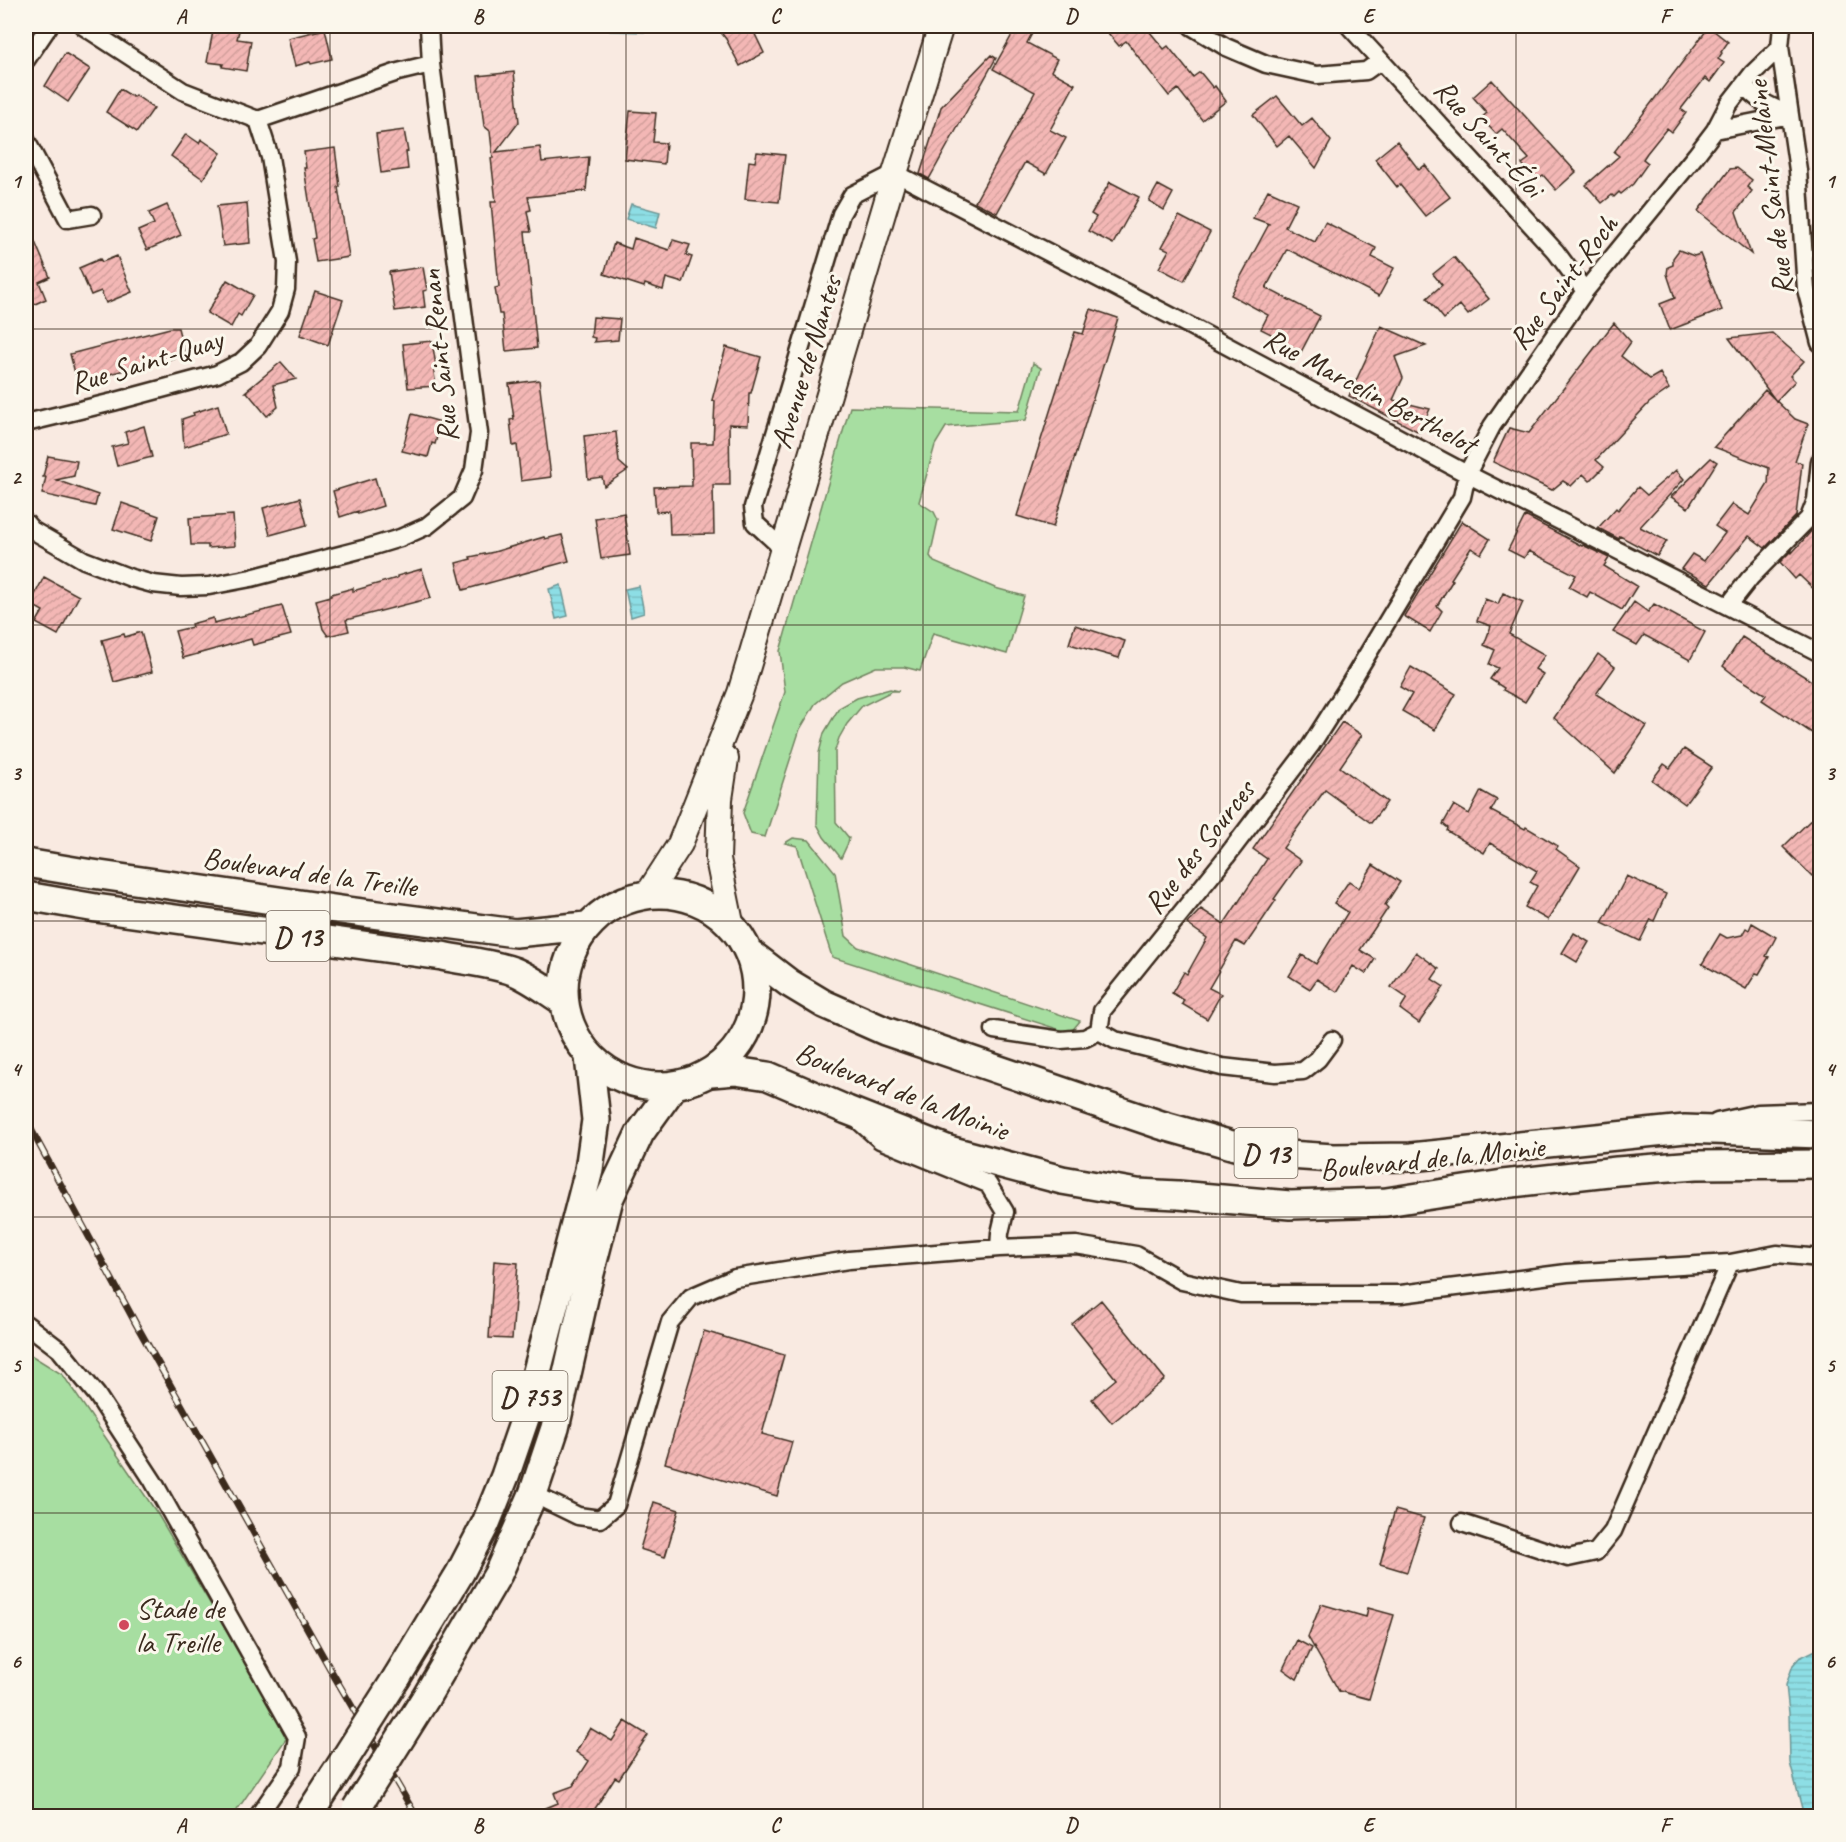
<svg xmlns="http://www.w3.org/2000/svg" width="1846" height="1842" font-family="Caveat,sans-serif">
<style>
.grass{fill:#a7dea1;stroke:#718460;stroke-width:1.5}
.water{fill:url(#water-rules);stroke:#6c9695;stroke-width:1.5}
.building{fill:url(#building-hatch);stroke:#3b2a1e;stroke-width:1.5}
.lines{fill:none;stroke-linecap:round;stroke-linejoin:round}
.minor-casing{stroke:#3b2a1e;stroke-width:21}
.secondary-casing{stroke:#3b2a1e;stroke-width:28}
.primary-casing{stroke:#3b2a1e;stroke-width:32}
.minor{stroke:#fbf7ec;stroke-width:16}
.secondary{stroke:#fbf7ec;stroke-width:24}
.primary{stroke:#fbf7ec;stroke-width:27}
.rail-casing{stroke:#3b2a1e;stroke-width:7}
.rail{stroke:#fbf7ec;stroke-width:4.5;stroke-dasharray:14;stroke-linecap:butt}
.primary-bridge-casing{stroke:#3b2a1e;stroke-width:32;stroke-linecap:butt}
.primary-bridge{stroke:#fbf7ec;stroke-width:27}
.grid{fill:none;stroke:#3b2a1e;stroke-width:1.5;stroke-opacity:0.55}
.poi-dot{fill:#d1495b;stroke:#fbf7ec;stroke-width:2}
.labels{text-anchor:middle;stroke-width:6;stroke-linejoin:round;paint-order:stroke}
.shield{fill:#fbf7ec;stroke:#75685c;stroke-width:1.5}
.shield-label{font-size:28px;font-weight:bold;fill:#3b2a1e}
.street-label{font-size:30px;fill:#3b2a1e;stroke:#fbf7ec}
.poi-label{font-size:30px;fill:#3b2a1e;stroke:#fbf7ec;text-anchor:start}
.neatline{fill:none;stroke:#3b2a1e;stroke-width:2}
.grid-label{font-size:20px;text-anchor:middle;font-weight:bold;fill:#3b2a1e}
</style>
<defs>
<pattern id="water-rules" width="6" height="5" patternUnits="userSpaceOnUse" patternTransform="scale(1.5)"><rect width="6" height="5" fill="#8ddee5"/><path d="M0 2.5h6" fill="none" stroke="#7bbfc4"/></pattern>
<pattern id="building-hatch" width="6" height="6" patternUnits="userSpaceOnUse" patternTransform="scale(1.5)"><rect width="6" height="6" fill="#f3b7b5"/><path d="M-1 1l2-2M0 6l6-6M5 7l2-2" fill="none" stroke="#d19e9b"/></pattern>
</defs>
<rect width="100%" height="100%" fill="#f9eae1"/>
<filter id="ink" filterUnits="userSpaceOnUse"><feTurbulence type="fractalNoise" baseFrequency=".0167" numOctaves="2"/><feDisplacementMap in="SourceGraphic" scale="12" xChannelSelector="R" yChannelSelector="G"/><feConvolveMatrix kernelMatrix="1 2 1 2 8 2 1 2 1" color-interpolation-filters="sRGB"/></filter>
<g filter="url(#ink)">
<path class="grass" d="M1033,363L1041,368L1026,420L946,427L935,445L919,502L934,512L938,520L930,556L934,562L995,588L1024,596L1007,654L933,633L920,671L904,667H876L842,682L815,704L800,729L765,837L751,834L743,813L785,692L780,651L850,407L1019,411Z
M890,689L899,691H892L862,706L847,724L839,738L835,750L836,822L849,838L848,843L841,858L824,837L817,824L819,753L824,733L839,708L857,698Z
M793,838L809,840L835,872L846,936L858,947L1080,1021L1070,1033L832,957L797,846L785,843Z
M26,1352L63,1375L157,1513L288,1736L233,1816H26Z"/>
<path class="water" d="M610,26H646V32L610,31Z
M631,204L660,212L656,228L626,219Z
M561,585L568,616L556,619L549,589Z
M639,586L644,613L631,617L625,589Z
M1820,1648V1689L1816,1695L1820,1720V1816H1804L1790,1763L1789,1713L1786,1685L1793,1665L1799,1658Z"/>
<path class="building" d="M214,26L240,27L237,39L251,41L246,71L222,67L223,64L207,62Z
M716,26H741L744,32L752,28L764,53L740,66L726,39Z
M1017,26H1036L1027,43L1057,59L1051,71L1075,84L1050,130L1066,138L1046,174L1025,162L997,213L975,202L1035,92L993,69Z
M1102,26H1145L1164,49L1168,46L1193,77L1200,72L1213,88L1215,86L1226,101L1202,120L1178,89L1169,96L1126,41L1119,46Z
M1709,27L1728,42L1721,52L1722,53L1718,59L1724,63L1710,82L1705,78L1681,109L1686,113L1672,132L1667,128L1647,153L1643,159L1648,163L1633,184L1621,194L1619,192L1614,197L1612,195L1602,203L1586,185L1619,156L1614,152Z
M325,29L332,59L311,64L310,62L295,66L288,38Z
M65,53L90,69L68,102L45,86Z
M991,55L996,58L929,179L920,174L941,107Z
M514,72L519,122L496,152L540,147L542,162L589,157L586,191L528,197L531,210L527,211L531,232H525L537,348L506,351L502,314H499L495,288L499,287L491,202H496L491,158H493L490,131L484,126L478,76Z
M1492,80L1576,172L1556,190L1543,175L1536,180L1522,164L1529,159L1502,129L1496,134L1481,118L1487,113L1473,97Z
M120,89L133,97L135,95L154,108L137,132L106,112Z
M1277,96L1302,126L1312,118L1331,141L1316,168L1289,136L1277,146L1253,115Z
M630,111L656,113L653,142L666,143L664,164L625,159Z
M404,130L408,152H406L408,169L381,173L376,134Z
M186,134L199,143L201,139L221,153L203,179L171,156Z
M1397,141L1419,170L1425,165L1450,197L1425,216L1400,185L1397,187L1375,159Z
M335,148L340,187H338L349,257L316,262L312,239L315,238L304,168H306L304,152Z
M757,152L785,155L779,202L745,199L749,161L755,162Z
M1737,168L1752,180L1747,187L1752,191L1736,212L1751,254L1698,211L1730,169Z
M1110,182L1139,197L1113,244L1088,231L1096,217L1091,214Z
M1158,185L1173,193L1164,210L1149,201Z
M1268,190L1297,203L1285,227L1315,242L1325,222L1376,248L1372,257L1394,268L1379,296L1287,249L1266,288L1320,316L1301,352L1281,342L1283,340L1261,329L1268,315L1231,295L1269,224L1253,218Z
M247,203L250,243L223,246L217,206Z
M167,205L181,235L147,250L138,231L154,224L149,213Z
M1179,216L1210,232L1184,281L1159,268L1169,250L1162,247Z
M26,221L50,277L39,282L46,299L26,308Z
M634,238L669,250L673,240L690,245L686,255L692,257L683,283L666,278L663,290L645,284L644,287L604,274L614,243L631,249Z
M1679,250L1694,256L1700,254L1722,310L1670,330L1660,304L1675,298L1667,274L1668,267L1673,265V258Z
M117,256L132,292L106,303L101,291L91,295L79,268L100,259L102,262Z
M1454,257L1489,299L1468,315L1460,305L1444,319L1427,298L1442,285L1433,274Z
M423,267L427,290L423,291L425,307L395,311L389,272Z
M227,280L253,295L241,316L238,314L231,327L207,313Z
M315,291L343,300L328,345L300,335Z
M1091,309L1118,318L1053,527L1017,516L1075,332L1083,334Z
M593,317L620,319L618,340L594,342L595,338L591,337Z
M1614,323L1631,342L1621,356L1650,379L1660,373L1669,389L1649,403L1596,460L1604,467L1590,481L1583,474L1571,486L1563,481L1552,490L1493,462L1509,428L1529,433Z
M1381,326L1426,346L1395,357L1403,378L1393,400L1430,409L1419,432L1349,396Z
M170,328H178L185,355L163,361V359L103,376L77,381L70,354Z
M1772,333L1804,361L1790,376L1795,381L1776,401L1729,338Z
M432,341L436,366H433L436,386L408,388L403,344Z
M726,347L761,357L751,393H749L748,425L729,424L730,485H713L714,534L670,535L669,511L656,512L654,487L692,486L691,443H713L715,401L712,400Z
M281,362L296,379L273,385L278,407L267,416L247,392H245Z
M539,380L551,477L521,481L517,445L513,446L510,420L514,419L509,384Z
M1765,390L1795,419L1808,424L1795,461L1802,463L1796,516L1765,548L1749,536L1709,584L1681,569L1692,554L1704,561L1725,533L1715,526L1732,504L1749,515L1768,484L1769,468L1714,447Z
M218,405L226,434L184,447L182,419L194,415L193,413Z
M412,414L441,422L435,444L432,443L428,457L402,451Z
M144,426L152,457L117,466L112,447L128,443L125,432Z
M616,432L619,462L628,470L604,486L602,477L588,479L584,436Z
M48,456L77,461L74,476L56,480L98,495L95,506L42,494L46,477H43Z
M1711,458L1717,462L1688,508L1671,497Z
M1676,470L1684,479L1640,527L1667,541L1657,556L1620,536L1619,539L1598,528L1616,508L1618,510L1638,487L1647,495Z
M375,478L383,506L358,514V511L340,517L333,491Z
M300,498L307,525L270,535L263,508Z
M122,503L159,516L151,541L113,529Z
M624,513L630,555L601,559L595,518Z
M233,515L235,546L208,548V545H191L189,518Z
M1525,516L1582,546L1583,545L1609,558L1604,566L1637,586L1622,610L1590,592L1587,597L1569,587L1576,575L1529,551L1524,558L1508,550Z
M1821,520V596L1799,575L1795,579L1780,562L1792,550L1791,554Z
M1462,521L1490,539L1481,554L1471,548L1451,579L1453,580L1437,606L1442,611L1430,632L1404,616Z
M562,535L569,561L463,590L456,563L471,559L470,557L494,552L544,537L545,539Z
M422,569L431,598L346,620L349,631L328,636L323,629L316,600L331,596V594L353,588V591L397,578V576Z
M44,577L79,596L58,635L36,623L43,611L30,604Z
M1503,593L1523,602L1509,634L1545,655L1535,669L1543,674L1525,702L1503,690L1504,688L1490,679L1498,668L1489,664L1495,650L1484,645L1491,626L1477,621L1485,599L1498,604Z
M1634,602L1648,612L1654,604L1705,632L1690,660L1644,635L1637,645L1613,632Z
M282,606L291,635L253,645L251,639L183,658L175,631L192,627L191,624L213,618L214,623Z
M1075,625L1125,641L1119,658L1069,644Z
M141,632L152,672L114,682L102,640L124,634L125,637Z
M1742,637L1821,687V739L1762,700L1766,695L1734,675L1723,666Z
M1598,654L1615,667L1596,694L1647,726L1615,773L1554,718Z
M1411,667L1456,694L1435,730L1402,711L1412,694L1400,687Z
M1342,722L1362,735L1340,767L1387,802L1371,823L1325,790L1283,848L1301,861L1274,899L1276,900L1245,946L1236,941L1209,988L1221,994L1207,1019L1182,1004L1184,1000L1172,993L1184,972L1187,974L1207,938L1187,924L1201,909L1224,924L1267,859L1253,849Z
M1684,749L1712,767L1685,804L1652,780L1664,764L1670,768Z
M1481,791L1497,800L1491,811L1525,829L1526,827L1558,846L1556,849L1580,866L1548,920L1525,907L1537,886L1530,882L1537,871L1490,843L1484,853L1447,831L1448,828L1443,824L1454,805L1469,814Z
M1821,810V868L1812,876L1783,847Z
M1373,865L1400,882L1385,905L1388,908L1360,950L1375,959L1366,974L1353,966L1337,992L1317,979L1310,989L1289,976L1302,955L1316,964L1348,912L1334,903L1349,881L1359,888Z
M1627,876L1666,894L1654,921L1651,919L1640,941L1602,923Z
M1752,923L1776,937L1766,956L1769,957L1759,974L1756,973L1746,989L1702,964L1720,934L1727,938L1742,935L1746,928L1749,930Z
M1574,933L1589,942L1577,962L1562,953Z
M1416,952L1439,969L1432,979L1444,987L1419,1023L1400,1009L1407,998L1391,987Z
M494,1261L518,1263L512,1339L489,1338Z
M1101,1300L1165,1379L1112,1423L1092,1399L1116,1379L1072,1324Z
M704,1331L784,1355L762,1434L792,1442L777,1496L665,1463Z
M654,1502L679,1510L665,1557L640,1549Z
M1395,1510L1424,1518L1407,1572L1380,1564Z
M1321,1604L1366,1617L1368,1608L1394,1615L1369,1699L1339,1691L1308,1637Z
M1297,1640L1312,1648L1297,1679L1283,1669Z
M625,1721L648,1735L619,1779L615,1777L593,1812L583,1816H526L558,1803L554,1793L573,1786L589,1761L576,1752L590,1728L612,1741Z"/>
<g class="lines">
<defs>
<path id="minor" d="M83,26L183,91L258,120L398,72L431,64
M1191,26L1226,47L1266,64L1317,75L1366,71L1380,61
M1349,26L1556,252L1585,291
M1782,26L1780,47L1798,170L1806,289L1820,343
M26,60L49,26
M1744,85C1758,102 1770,106 1790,115
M1715,130L1790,115
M26,140L68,219L92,215
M26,423L113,402L217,374L241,362L258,346L280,311L286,289L287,262L270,157L258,120
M26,523L32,530L84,560L131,578L153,584L181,587L209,586L251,578L367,548L400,538L427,526L462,498L474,470L479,433L431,64L429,26
M783,549L755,523L753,507L841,214L852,195L895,173L1173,317L1467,474L1820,653
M1728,606L1750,578L1809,518L1816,500L1820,461
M994,1030L1061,1040L1085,1038L1099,1031
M1332,1040L1318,1059L1303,1071L1275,1073L1222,1067L1115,1040L1099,1031L1102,1011L1223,861L1311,745L1346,690L1462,497L1467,474L1492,426L1585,291L1696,155L1715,130L1728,105L1753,73L1780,47
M860,1122L880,1140L988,1184L1005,1212L1000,1233L999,1248
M1717,1122L1758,1113L1820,1111
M26,1324L60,1350L97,1395L153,1481L297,1737L292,1767L258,1816
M533,1494L578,1516L600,1519L616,1505L670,1322L691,1297L735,1278L849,1260L999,1248L1076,1245L1136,1255L1182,1281L1241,1294H1401L1567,1273L1730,1263L1777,1254L1820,1258
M1462,1523L1568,1558L1596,1552L1613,1531L1730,1263"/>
<path id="secondary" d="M726,759L720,799L718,859L731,923
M649,892L680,844L740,693L895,173L941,26"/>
<path id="primary" d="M26,863L86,873L348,911L515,933L586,926
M564 990a96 96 0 1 1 192 0a96 96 0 1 1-192 0Z
M26,896L96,908L442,956C465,961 491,963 513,971C531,978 547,991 563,1001
M751,954L789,983L824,1004L885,1031L1161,1125L1260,1153L1333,1158L1411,1157L1685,1129L1820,1134
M711,1073L735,1071L768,1076L847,1110L949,1150L1062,1180L1137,1193L1178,1195L1290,1205L1386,1202L1503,1184L1617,1171L1696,1165L1820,1164
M397,1677L460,1573L486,1523L505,1476L525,1418L589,1170L596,1120L589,1057
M425,1699L498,1574L533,1494L555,1428L586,1289L609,1199L640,1133L673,1087
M308,1816L334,1776"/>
</defs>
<use href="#minor" class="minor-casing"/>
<use href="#secondary" class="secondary-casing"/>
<use href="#primary" class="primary-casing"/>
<use href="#minor" class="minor"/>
<use href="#secondary" class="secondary"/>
<use href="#primary" class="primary"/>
<defs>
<path id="rail" d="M26,1120L136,1324L333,1674L416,1816"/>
</defs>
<use href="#rail" class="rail-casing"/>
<use href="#rail" class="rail"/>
<defs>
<path id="primary-bridge" d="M334,1776L397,1677
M356,1809L425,1699"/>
</defs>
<use href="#primary-bridge" class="primary-bridge-casing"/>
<use href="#primary-bridge" class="primary-bridge"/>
</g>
</g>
<path class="grid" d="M330,26V1816M626,26V1816M923,26V1816M1220,26V1816M1516,26V1816M26,329H1820M26,625H1820M26,921H1820M26,1217H1820M26,1513H1820"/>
<circle class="poi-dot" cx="124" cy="1625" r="6"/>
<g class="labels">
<g class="shield">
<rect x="266.5" y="911" width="63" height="50" rx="4.5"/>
<rect x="1234.5" y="1128" width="63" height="50" rx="4.5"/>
<rect x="492.5" y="1371" width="75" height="50" rx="4.5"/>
</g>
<g class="shield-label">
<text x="298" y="946">D 13</text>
<text x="1266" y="1163">D 13</text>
<text x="530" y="1406">D 753</text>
</g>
<g class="street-label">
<text transform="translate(1489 138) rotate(48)" y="10">Rue Saint-Éloi</text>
<text transform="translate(1770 188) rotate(-97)" y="10">Rue de Saint-Melaine</text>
<text transform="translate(1563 282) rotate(-53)" y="10">Rue Saint-Roch</text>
<text transform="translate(439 356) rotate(-96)" y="10">Rue Saint-Renan</text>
<text transform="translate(146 361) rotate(-17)" y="10">Rue Saint-Quay</text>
<text transform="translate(806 362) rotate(-73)" y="10">Avenue de Nantes</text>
<text transform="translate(1370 391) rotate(28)" y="10">Rue Marcelin Berthelot</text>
<text transform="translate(1199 847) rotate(-52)" y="10">Rue des Sources</text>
<text transform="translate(310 872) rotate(8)" y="10">Boulevard de la Treille</text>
<text transform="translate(902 1091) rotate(21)" y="10">Boulevard de la Moinie</text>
<text transform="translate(1432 1158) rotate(-6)" y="10">Boulevard de la Moinie</text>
</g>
<g class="poi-label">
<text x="136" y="1618">Stade de<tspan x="136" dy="34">la Treille</tspan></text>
</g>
</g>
<rect width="1846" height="1842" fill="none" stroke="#fbf7ec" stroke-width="66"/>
<rect x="33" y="33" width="1780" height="1776" class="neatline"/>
<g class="grid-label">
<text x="181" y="23">A</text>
<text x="478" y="23">B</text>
<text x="775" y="23">C</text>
<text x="1071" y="23">D</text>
<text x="1368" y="23">E</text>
<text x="1665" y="23">F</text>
<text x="16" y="188">1</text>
<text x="1830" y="188">1</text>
<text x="16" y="484">2</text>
<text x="1830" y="484">2</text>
<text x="16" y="780">3</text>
<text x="1830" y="780">3</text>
<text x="16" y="1076">4</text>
<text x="1830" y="1076">4</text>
<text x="16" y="1372">5</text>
<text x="1830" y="1372">5</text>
<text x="16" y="1668">6</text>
<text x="1830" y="1668">6</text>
<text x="181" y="1832">A</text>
<text x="478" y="1832">B</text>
<text x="775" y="1832">C</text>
<text x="1071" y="1832">D</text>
<text x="1368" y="1832">E</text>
<text x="1665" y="1832">F</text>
</g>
</svg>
